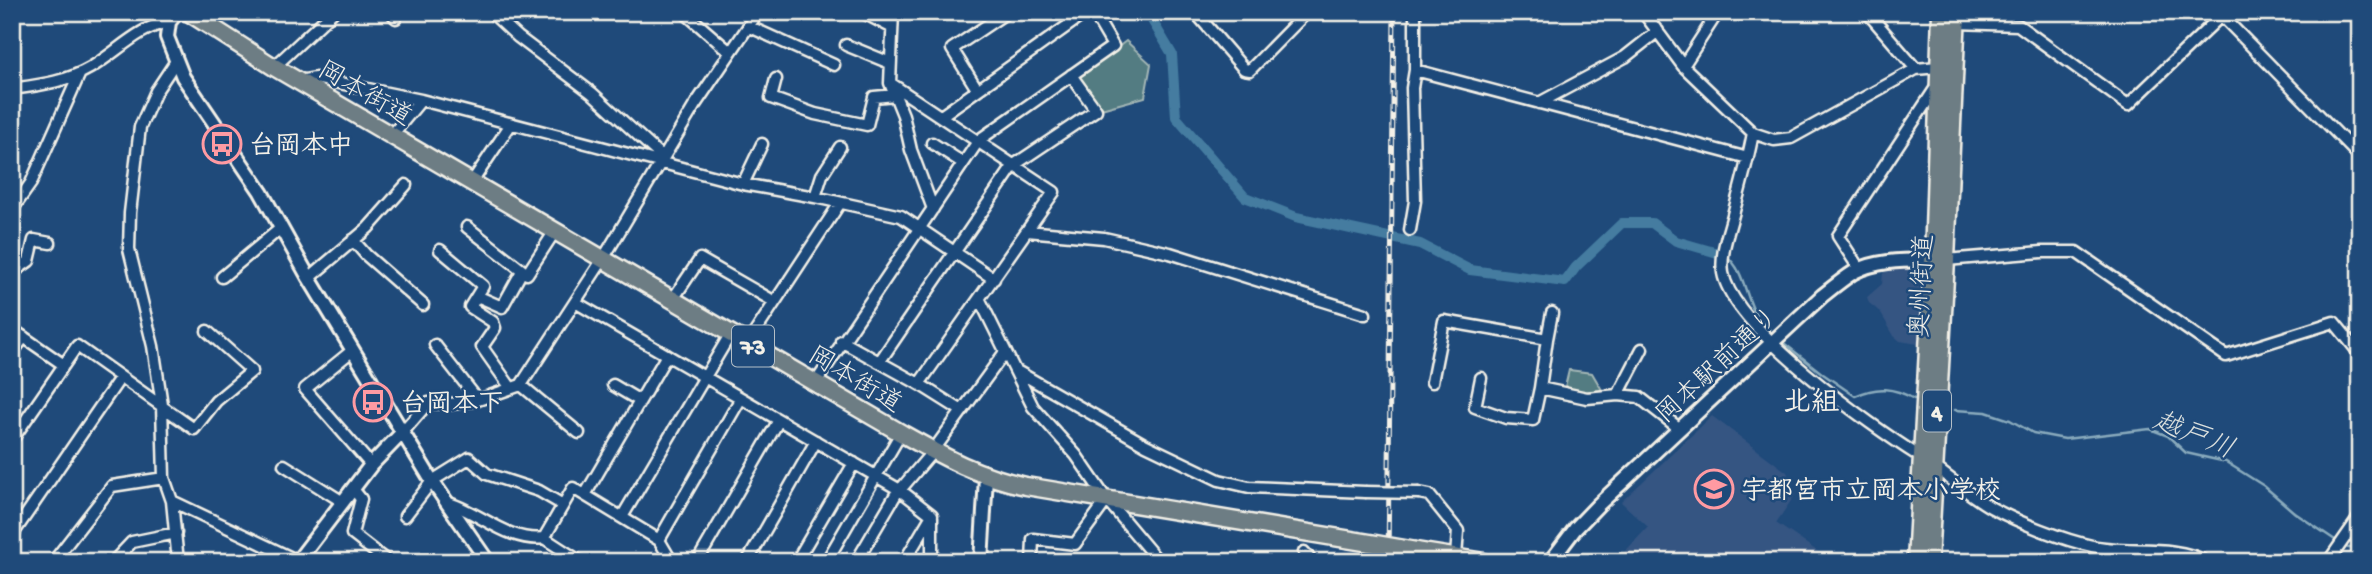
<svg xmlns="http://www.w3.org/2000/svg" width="2372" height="574" font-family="'Gochi Hand','Klee One',sans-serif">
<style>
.built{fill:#345482}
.green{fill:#527b82;stroke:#a3b6b5;stroke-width:2}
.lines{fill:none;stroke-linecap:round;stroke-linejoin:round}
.stream{stroke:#8aabbd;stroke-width:2.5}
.canal{stroke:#447ca0;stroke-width:10}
.minor-casing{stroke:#f4f1e8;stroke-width:15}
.tertiary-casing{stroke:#f4f1e8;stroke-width:18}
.primary-casing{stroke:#f4f1e8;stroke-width:21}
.trunk-casing{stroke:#f4f1e8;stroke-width:21}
.minor{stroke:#1f4a7a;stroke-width:10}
.tertiary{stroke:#1f4a7a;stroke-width:12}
.primary{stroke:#6d7d84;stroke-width:16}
.trunk{stroke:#6d7d84;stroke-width:16}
.rail-casing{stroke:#f4f1e8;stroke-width:5}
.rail{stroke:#1f4a7a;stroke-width:2.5;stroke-dasharray:8;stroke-linecap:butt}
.minor-bridge-casing{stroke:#f4f1e8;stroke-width:15;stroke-linecap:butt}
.primary-bridge-casing{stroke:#f4f1e8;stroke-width:21;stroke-linecap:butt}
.minor-bridge{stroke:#1f4a7a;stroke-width:10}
.primary-bridge{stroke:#6d7d84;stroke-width:16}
.labels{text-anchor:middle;stroke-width:5;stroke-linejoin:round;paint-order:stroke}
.shield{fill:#1f4a7a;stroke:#b4bfc7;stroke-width:2}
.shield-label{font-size:24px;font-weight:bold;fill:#f4f1e8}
.street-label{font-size:26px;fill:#f4f1e8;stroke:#1f4a7a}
.poi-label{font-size:26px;font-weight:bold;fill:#f4f1e8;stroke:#1f4a7a;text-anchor:start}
.neighbourhood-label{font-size:28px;font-weight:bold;fill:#f4f1e8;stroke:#1f4a7a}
.water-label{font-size:28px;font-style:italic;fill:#dadfdd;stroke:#1f4a7a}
</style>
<rect width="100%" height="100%" fill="#1f4a7a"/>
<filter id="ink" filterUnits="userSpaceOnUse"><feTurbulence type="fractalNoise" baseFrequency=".0143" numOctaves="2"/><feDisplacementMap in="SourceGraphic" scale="14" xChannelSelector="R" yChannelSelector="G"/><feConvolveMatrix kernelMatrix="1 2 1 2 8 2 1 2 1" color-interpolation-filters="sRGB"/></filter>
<g filter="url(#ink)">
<path class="built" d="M1896,269H1908L1921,291L1918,344L1900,341L1894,336L1880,312L1869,303L1867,297L1882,284L1883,273Z
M1712,416L1787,472L1795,495L1776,523L1833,562H1615L1648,527L1621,502Z"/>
<path class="green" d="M1126,41L1151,64L1145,97L1101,109L1078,78Z
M1569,370L1592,373L1602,390L1583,392L1565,387Z"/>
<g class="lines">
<path class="stream" d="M1726,256C1745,270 1745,298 1757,317C1759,321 1765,325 1769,329
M1785,344L1823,374L1855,396C1877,386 1893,387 1914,399
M1955,410L1986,412L2010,420L2033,433L2065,439L2150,429L2168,436L2186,453L2226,462L2264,486L2295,513L2338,542
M2343,545L2348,548H2360"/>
<path class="canal" d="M1147,12L1172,54L1176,117L1245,197L1296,217L1420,244L1470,270L1565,282L1576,267L1622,223H1652L1676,241L1721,254"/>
<defs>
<path id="minor" d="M391,12L396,18
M491,12L518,37L592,93L663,158
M684,12L730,52
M862,12L891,27
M893,12L890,83L903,115L911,150L933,209
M1195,12L1244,69L1250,70L1307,12
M1415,12V70L1748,158
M1643,12L1683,66L1753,133L1774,140L1791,138L1916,69L1938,67
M1867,12L1916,69
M2219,13L2360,157
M1956,23L2018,25L2128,105L2225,12
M748,26L834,65
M846,45L890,63
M176,61L156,91L140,127L130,213L129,249L153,346L162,405L164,478L172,501L178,562
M1683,66L1718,12
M274,67L333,12
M776,79L771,98L815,114L867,125L874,97L895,95
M299,81L315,78L421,100L743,184L815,197L901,216L994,279
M890,83L1054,192L919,384
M12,89C40,85 66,82 90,68C116,53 140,26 169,22
M977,89L952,49L1007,12
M1539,103L1625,57L1658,31
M941,116L1087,12
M1753,133C1748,160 1741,185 1734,211C1729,231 1720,252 1723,273C1733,328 1871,426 1919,456C1944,472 1965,493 1992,508C2018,522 2063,540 2092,546C2128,554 2173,543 2207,562
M392,135L421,100
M932,143L963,163
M472,182L511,124
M743,184L762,144
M815,197L822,175L840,147
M12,210L31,183L80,73
M467,227L527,274L555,231
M1410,230L1415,201L1412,88L1415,70
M1027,231L1104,238L1170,253L1365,314
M353,240L366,255L423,305
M440,250L483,286L470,307L493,322L495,328L482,347L511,388
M1946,260L2042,252H2076L2226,356L2334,322L2360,354
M1860,270L1838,236L1937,86
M12,273L29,261L34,240L50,243
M222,277L281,228
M309,278L368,228L406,185
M477,296L502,307L522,271
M673,299L700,259L775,302
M980,300L1033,407L1076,455L1107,500L1159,562
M575,302L900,490L932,515
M12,329L64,365
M1547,339L1552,313
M841,341L919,384L962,411
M748,343L840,203
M435,345L478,400
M353,350L305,389L371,465
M12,353L24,337
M880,361L1014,165L1096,110L1071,75
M1015,370L1146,445L1219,480L1249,487L1365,492
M1481,378L1475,407L1506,418L1533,420L1540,388
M816,382L979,140L1113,46L1093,12
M1432,382L1444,321L1547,339L1540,388L1587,398L1618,395L1639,397L1680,429
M521,385L579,433
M613,385L640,401
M1618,395L1642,349
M402,433L428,403L451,404L478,400L521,385L603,259L695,105L758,12
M12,440L77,346L194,429L216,401L252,371L207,331
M284,465L343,502
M353,489L361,499L352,534L388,562
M900,490L933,451L1005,352
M1419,493L1429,495L1458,531L1456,556
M585,495L667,355
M172,501L298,561
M446,502C478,511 509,543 544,538
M405,516L432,481L469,458L487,474L539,491L563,505
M622,517L731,333
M12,528L15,531L120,378
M659,540L741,398
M1304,552L1312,562
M53,562L112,486L164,478
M113,562L132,542L176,533
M581,562L544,538L573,488L659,540L672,562
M697,562L779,420
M747,562L816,441
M796,562L854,463
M826,562L901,433
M856,562L899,489
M904,562L932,515
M932,562V517
M1032,562L1033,539L1075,544L1107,500
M2328,562L2360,516"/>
<path id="tertiary" d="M177,12L169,22L167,37L183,77L261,192L309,278L432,481L488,562
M297,562L371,465L402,433
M981,562L986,477
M1550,562L1575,529L1598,505L1822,296C1832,288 1843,279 1854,272C1880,258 1913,261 1942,260"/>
<path id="primary" d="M188,12L274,67L901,433C944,457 977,476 1026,486L1370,543
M1416,551L1484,562"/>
<path id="trunk" d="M1916,562L1933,261L1941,12
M1929,562L1946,260L1957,12"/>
</defs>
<use href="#minor" class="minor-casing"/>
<use href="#tertiary" class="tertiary-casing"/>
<use href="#primary" class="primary-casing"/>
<use href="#trunk" class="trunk-casing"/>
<use href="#minor" class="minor"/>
<use href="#tertiary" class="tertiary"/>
<use href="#primary" class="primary"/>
<use href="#trunk" class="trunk"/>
<defs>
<path id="rail" d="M1388,562L1394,12"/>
</defs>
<use href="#rail" class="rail-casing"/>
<use href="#rail" class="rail"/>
<defs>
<path id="minor-bridge" d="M1365,492L1419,493"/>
<path id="primary-bridge" d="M1370,543L1416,551"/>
</defs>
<use href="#minor-bridge" class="minor-bridge-casing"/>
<use href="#primary-bridge" class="primary-bridge-casing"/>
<use href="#minor-bridge" class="minor-bridge"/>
<use href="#primary-bridge" class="primary-bridge"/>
</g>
</g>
<defs>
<symbol id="bus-ring" viewBox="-11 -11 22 22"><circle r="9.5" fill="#1f4a7a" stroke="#ff9aa2" stroke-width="1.5"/><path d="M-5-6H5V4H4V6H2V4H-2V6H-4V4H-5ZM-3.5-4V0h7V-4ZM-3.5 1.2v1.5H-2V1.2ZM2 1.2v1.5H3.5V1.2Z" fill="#ff9aa2"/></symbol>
<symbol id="school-ring" viewBox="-11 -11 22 22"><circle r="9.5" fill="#1f4a7a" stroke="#ff9aa2" stroke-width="1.5"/><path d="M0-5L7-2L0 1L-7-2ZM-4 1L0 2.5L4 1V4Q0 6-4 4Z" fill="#ff9aa2"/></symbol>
</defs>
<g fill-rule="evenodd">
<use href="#bus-ring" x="200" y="122" width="44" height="44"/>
<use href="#bus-ring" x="351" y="380" width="44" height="44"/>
<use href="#school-ring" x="1692" y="467" width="44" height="44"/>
</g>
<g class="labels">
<g class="shield">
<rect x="732" y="325.5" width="42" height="41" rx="5"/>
<rect x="1923" y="390.5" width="28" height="41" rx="5"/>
</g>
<g class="shield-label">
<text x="753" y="354">73</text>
<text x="1937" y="419">4</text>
</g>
<g class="street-label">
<text transform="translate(366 92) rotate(30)" y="9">岡本街道</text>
<text transform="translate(1920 286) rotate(-87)" y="9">奥州街道</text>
<text transform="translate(1716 364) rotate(-43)" y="9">岡本駅前通り</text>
<text transform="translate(856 378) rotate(31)" y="9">岡本街道</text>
</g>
<g class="poi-label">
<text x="249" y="153">台岡本中</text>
<text x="400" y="411">台岡本下</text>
<text x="1741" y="498">宇都宮市立岡本小学校</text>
</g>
<g class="neighbourhood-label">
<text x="1811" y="410">北組</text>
</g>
<g class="water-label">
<text transform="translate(2195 433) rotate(22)" y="10">越戸川</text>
</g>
</g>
<rect width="2372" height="574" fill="none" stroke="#1f4a7a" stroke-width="42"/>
<rect x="21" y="21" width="2330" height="532" fill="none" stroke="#f4f1e8" stroke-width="2.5" filter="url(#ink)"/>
</svg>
